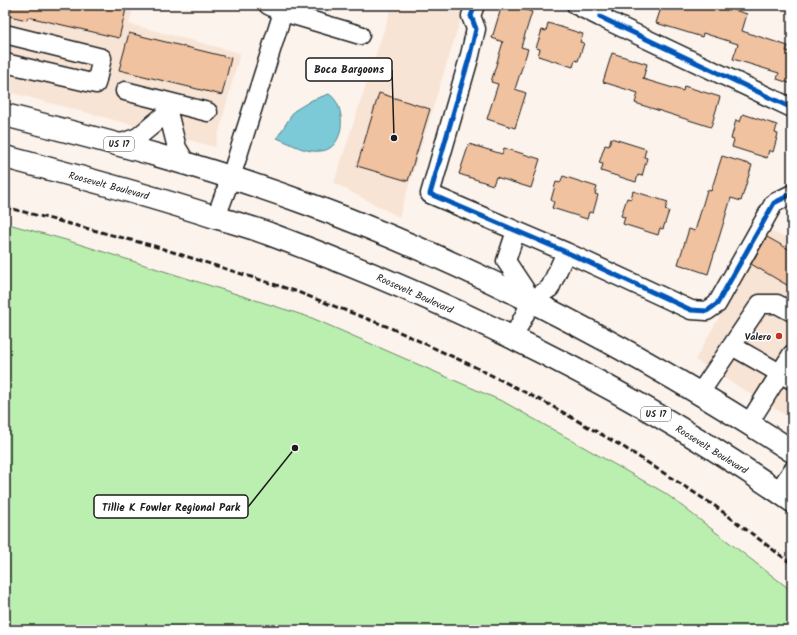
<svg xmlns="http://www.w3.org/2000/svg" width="797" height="635" font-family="Kalam,sans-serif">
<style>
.built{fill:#f8e4d5}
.green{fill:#baefaf;stroke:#6b8666}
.water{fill:#7bcad7;stroke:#55848c}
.building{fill:#f0c2a0;stroke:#1c1c1c}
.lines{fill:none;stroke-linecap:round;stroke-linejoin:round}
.minor-casing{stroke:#1c1c1c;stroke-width:21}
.highway-casing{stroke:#1c1c1c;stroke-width:25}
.minor{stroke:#fff;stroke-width:18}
.highway{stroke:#fff;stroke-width:22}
.rail{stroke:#1c1c1c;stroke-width:3;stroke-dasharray:6 3;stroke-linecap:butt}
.cycleway-casing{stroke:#fff;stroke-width:8}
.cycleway{stroke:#0057b8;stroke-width:5}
.poi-dot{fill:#c8321e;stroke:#fff;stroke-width:1.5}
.labels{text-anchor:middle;stroke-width:3;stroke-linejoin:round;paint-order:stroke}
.shield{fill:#fff;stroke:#606060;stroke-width:1}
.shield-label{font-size:9px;font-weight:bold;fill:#1c1c1c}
.street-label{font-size:10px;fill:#1c1c1c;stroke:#fff}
.poi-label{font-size:10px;font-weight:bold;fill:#1c1c1c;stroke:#fff;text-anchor:end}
.leader{fill:none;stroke:#1c1c1c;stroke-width:1.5}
.callout-dot{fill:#1c1c1c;stroke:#fff;stroke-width:1.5}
.callout{fill:#fff;stroke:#1c1c1c;stroke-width:1.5}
.callout-label{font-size:11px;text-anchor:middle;font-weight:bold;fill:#1c1c1c}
</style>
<rect width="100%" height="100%" fill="#fcf3ec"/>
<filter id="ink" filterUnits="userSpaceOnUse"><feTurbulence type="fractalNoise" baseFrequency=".025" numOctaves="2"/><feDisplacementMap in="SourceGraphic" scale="8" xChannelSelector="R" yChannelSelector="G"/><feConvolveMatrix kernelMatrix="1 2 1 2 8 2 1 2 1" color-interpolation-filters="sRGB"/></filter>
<g filter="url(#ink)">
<path class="built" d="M5,5H134L129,24L240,53L215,147L5,91Z
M392,5H465L399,217L334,183Z
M768,230L792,240V419L695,360Z"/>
<path class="green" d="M5,223L66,240L312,318L504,402L665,493L792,591V630H5Z"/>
<path class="water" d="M329,94C347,105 346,149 321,151C305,153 292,144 277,138L294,111L312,100Z"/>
<path class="building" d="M12,5H127L119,38L28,17L27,20L9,16Z
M300,5H315L314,9Z
M502,5H511L532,12L521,47L528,49L515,89L526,93L515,128L487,119L498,84L491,82L503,42L492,38Z
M662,5H698L711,9L712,5H718L747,14L742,31L788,46L786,51L792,52V84L777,79L779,73L733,59L738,44L703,33L702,37L656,23Z
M548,23L583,34L580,42L584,43L578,61L575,60L573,67L538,56L540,49L536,48L542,30L546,31Z
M129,33L231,58L222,95L119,70Z
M612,53L647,64L643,79L683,91L684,86L720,97L711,127L635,103L638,93L603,82Z
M379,93L430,109L408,181L357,166Z
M743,114L777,125L775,133L778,134L773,152L769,150L767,158L732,147L734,140L731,139L736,120L740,122Z
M611,138L646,149L644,157L647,158L642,176L638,175L636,182L601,171L603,164L599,163L605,145L609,146Z
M469,144L502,154L504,148L540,159L531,188L496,177L493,185L459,174Z
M722,156L752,165L741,201L731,198L708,274L678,264L689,229L695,231L707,190L711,191Z
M563,176L597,187L595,194L598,195L593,213L589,212L587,219L552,208L554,202L551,200L556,182L560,183Z
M633,191L668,202L665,210L669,211L663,229L660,228L658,235L623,224L625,217L621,216L627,198L631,199Z
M767,237L792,251V288L751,264Z"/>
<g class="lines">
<defs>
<path id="minor" d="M475,5L471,16L476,29L470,55L430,194L566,252L691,310L707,311L717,304L774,203L792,194
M576,5L600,17L604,5
M283,12L360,35
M600,17L792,108
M5,34L102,58L96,84L5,63
M125,91L208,112
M119,144L138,137L168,112L177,148L186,163
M216,217L231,177L283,12L268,5
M516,231L506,261L532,300
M513,338L532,300L550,288L566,252
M732,346L792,380
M700,393L760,304H777L792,312
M749,423L792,354
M778,492L792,471"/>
<path id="highway" d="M5,115C107,141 209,167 308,204C479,267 639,352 792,451
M5,157C77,176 148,195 218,218C236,223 254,228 272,235C455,303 632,389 792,501"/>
</defs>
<use href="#minor" class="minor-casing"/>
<use href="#highway" class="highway-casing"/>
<use href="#minor" class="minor"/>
<use href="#highway" class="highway"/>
<path class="rail" d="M5,207L154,246L295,291L391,328L475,367L550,405L625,448L715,506L792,564"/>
<defs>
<path id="cycleway" d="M475,5L471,16L476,29L470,55L430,194L566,252L691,310L707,311L717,304L774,203L792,194
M600,17L792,108"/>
</defs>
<use href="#cycleway" class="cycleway-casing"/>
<use href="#cycleway" class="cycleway"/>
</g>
</g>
<circle class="poi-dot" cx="779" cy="336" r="4"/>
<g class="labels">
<g class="shield">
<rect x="104" y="137" width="30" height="14" rx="3"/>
<rect x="641" y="407" width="30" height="14" rx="3"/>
</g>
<g class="shield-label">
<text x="119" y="147">US 17</text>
<text x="656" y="417">US 17</text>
</g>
<g class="street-label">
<text transform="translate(109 185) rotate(15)" y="4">Roosevelt Boulevard</text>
<text transform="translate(415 293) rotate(24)" y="4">Roosevelt Boulevard</text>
<text transform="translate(712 449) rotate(32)" y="4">Roosevelt Boulevard</text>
</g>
<g class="poi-label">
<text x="771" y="340">Valero</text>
</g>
</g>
<path class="leader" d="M394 138L392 70M295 448L248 507"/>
<g class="callout-dot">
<circle cx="394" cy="138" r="4"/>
<circle cx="295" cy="448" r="4"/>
</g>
<g class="callout">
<rect x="306" y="58" width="86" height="23" rx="4"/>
<rect x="94" y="495" width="154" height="23" rx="4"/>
</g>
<g class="callout-label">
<text x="349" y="73">Boca Bargoons</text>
<text x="171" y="511">Tillie K Fowler Regional Park</text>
</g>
<rect width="797" height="635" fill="none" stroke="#fff" stroke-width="20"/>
<rect x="10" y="10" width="777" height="615" fill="none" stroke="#1c1c1c" stroke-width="1.5" filter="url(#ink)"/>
</svg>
